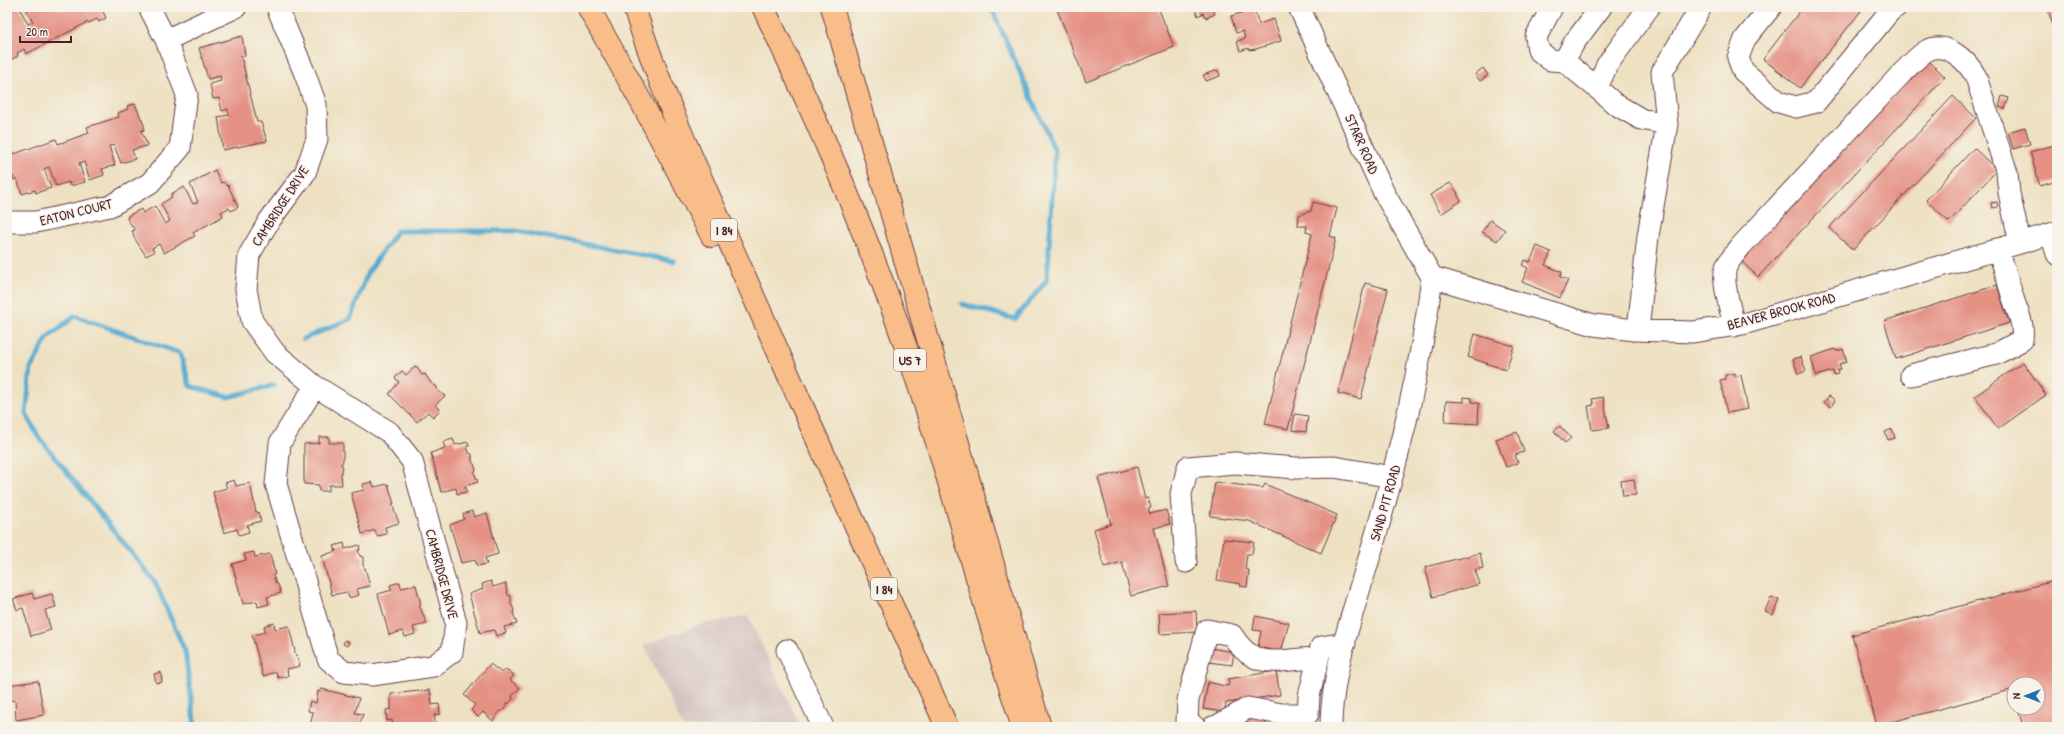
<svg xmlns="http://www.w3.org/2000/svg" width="2064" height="734" font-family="'Patrick Hand',sans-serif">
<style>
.industrial{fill:#d1bfbd}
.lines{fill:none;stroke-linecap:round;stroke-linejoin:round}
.stream{stroke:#55abd1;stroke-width:5}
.building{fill:#e59285}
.minor-casing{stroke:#633c42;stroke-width:23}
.highway-casing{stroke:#633c42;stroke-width:24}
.minor{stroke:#fff;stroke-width:21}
.highway{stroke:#f8bd89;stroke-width:22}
.labels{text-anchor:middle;stroke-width:3;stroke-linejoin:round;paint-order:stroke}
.shield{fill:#f7f3e8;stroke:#7e5f64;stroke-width:1}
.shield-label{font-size:13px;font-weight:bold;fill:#4a1f2b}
.street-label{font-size:14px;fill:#4a1f2b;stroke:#f7f3e8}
</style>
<rect width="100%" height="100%" fill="#f7f3e8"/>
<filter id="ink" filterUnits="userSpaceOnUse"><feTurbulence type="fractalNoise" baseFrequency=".025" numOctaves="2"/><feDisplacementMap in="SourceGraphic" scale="8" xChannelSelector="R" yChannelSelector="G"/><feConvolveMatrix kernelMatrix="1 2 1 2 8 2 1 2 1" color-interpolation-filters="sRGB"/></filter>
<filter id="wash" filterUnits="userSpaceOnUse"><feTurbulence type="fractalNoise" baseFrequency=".012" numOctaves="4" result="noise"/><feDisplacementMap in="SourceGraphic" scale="16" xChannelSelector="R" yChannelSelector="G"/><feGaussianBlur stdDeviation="0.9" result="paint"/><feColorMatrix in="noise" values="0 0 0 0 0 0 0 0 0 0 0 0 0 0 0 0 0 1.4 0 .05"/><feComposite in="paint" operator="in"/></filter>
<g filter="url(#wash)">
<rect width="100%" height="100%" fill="#eee1c2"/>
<path class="industrial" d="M748,616L801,727H683L644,645L702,624Z"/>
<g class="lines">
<path class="stream" d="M962,304L1015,319L1047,280L1055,151L991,7
M303,339L350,319L368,272L397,231H516L674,261
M195,727L185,651L155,582L38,436L26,414L31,368L48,337L75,316L180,353L190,386L228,397L274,385"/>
</g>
<g id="blocks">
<path class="building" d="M19,7L28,24L33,22L25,7H58L59,9L101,7L106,18L99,22L97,19L89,23L88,22L26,54L24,49L17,53L18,56L10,60L7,53V13Z
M1056,7H1158L1174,47L1086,82Z
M1194,7H1221L1213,10L1215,14L1206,18L1203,13L1198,16Z
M1803,7H1864L1800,88L1763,59Z
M2047,7H2057V38Z
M1254,9L1259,24L1274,19L1281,41L1256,49L1249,50L1248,48L1240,51L1237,41L1245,39L1243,31L1236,33L1231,16Z
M242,36L245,56H241L257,122H261L267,141L223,150L218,117L229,115L228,109L222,111L219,98L213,99L210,84L221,81L220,76L208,79L199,48Z
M1928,60L1945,77L1758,277L1740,260Z
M1483,68L1488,75L1480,81L1475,74Z
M1218,70L1220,76L1206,81L1203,75Z
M1953,96L1976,118L1853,250L1829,228Z
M2002,96L2009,98L2005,109L1999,107Z
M135,104L144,125V130L141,131L147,144L146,146L132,150L135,159L121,163L114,145L109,146L115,165L102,169L104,175L90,180L84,162L79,163L85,182L70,186L69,182L56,186L49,167L44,169L51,188L36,193L35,190L22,194L17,179L14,180L13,176H11L7,153L13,151L14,154L56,139L58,144L89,133L87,127L119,117L118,113L128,109L127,106Z
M2025,127L2030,144L2013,149L2008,132Z
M2054,145L2057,155V181L2040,186L2030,152Z
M1974,148L1997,170L1949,222L1926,200Z
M215,170L221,183L224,182L227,186L228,185L238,207L231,211L229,208L221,212L223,216L193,233L195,236L164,253L159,244L152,248L154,252L146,256L133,236L134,235L132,231L135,230L127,219L128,216L141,209L143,213L155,206L165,224L170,221L161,204L172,197L171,194L184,187L193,204L198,202L190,184Z
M1450,183L1458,193L1457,194L1461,201L1441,214L1430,195Z
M1313,202L1337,208L1330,236L1336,238L1288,429L1265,424L1312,234L1306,232L1307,226H1298L1299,215L1311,211Z
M1997,202L1998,207L1992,208L1991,203Z
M1490,220L1505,230L1497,241L1482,232Z
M1537,246L1551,252L1545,265L1562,272L1560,277L1568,280L1560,298L1522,282L1528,268L1522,265L1525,260L1530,262Z
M1365,283L1388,289L1361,399L1338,393Z
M1997,285L2009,323L1896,359L1884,321Z
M1475,334L1514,346L1506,370L1468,357Z
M1835,349L1836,351L1843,349L1847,362L1839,364L1841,369L1837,370L1838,374L1834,375L1833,371L1816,376L1811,357Z
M1801,357L1806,371L1798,374L1793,359Z
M2023,362L2046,395L1998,429L1975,396Z
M416,366L422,375L425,374L430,382L437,387V390L445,396L435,405L440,410L433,417L428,412L417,422L389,394L399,382L395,378L402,371L406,375Z
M1735,373V377L1741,375L1748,409L1727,413L1720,380L1725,379V375Z
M1829,396L1835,400L1831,407L1824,403Z
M1464,397L1472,398V402L1479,403L1478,424L1445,422L1446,401L1464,402Z
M1603,397L1609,428L1592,430L1588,406L1594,405L1592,399Z
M1295,414L1308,416L1306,432L1292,430Z
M1560,426L1571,438L1565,443L1554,431Z
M1892,429L1895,438L1888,440L1885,432Z
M1517,432L1524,452L1515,455L1518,463L1506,467L1496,439Z
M319,437H329V443H343V461L341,464L343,467L341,474L342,485H329V491H319V485L304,484V444L319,443Z
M453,439L455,445L468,442L469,446H467L469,453L472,454V462L474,464L476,470L474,472L478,482L465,486L467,492L457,494L456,488L441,492L431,453L445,448L443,442Z
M1137,467L1145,499L1148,498L1151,508L1148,509L1150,514L1166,510L1170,524L1154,528L1169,586L1131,596L1122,562L1104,567L1094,529L1111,524L1098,478Z
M1634,479L1636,495L1623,496L1621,481Z
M234,480L236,486L250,483L256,512H258L261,521L247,525L249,532L239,535L237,529L224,533L213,492L227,488L225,483Z
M372,482L374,487L388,484L394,504H392L399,523L385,527L387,534L377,536L375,530L362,534L351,493L364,490L363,484Z
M1215,482L1263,488L1265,484L1337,515L1321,553L1249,521L1210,516Z
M472,511L474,517L487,513L498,554L485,558L487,564L477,566L475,560L461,563L450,525L464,519L463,514Z
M1224,539L1254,542L1252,554H1247L1245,569L1249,570L1247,587L1240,586L1241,584L1217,580Z
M344,543L345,549L359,545L360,550H358L360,556L363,557V566L365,568L370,586L357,589L359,595L349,598L347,592L332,595L322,556L336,551L334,546Z
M254,552L255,557L270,554L275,574L273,575L276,584H278L281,593L267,597L269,604L258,607L257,601L243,604L232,564L246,560L244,554Z
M1480,553L1483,568L1475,570L1480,584L1433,597L1425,567Z
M2057,580V727H2023L2018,708H2038V684H2014V689L1877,726L1852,635Z
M491,581L493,587L506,583V588L508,595L511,596V604L514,610L513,613L517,624L504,627L506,633L496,636L494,630L480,633L469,594L483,589L482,584Z
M400,582L401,588L416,585L421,605H419L427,624L413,627L415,634L405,637L403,631L389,635L378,594L392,590L390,585Z
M32,593L34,599L52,594L56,607L45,610L51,630L31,636L23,608L17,610L13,599Z
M1771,597L1779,600L1773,615L1765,611Z
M1196,611L1197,632L1160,634L1159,613Z
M1255,616L1289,623L1281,652L1258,647L1261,631L1253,630Z
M274,623L275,629L289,626L296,656L297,655L300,666L287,669L288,676L278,678L276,672L263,676L252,635L265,632L264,626Z
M345,640L349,642L347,646L343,644Z
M1210,648L1234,652L1232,665L1208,662Z
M490,664L502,673L506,669L514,675L510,680L520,688L512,696L513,699L509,703L506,704V707L502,711H500L493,721L483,712L478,717L471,710L475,705L464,695Z
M1276,671L1280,695L1226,703L1224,712L1203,709L1208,682L1225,686L1229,685L1228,679Z
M161,672L162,682L156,683L154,674Z
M38,681L44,715L16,720L15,700L9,701L7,685Z
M321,689L359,698L355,713L363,714L360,724L354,723L353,727L310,726L313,712L308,711L310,701L316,703L318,691L320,692Z
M430,690L432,705L439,704L440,714L434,715L436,727H393L392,720L387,721L386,710L391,709V694Z
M1246,715L1266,718L1265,725H1267V727H1241Z"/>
</g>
</g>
<g filter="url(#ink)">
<use href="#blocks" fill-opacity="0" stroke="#633c42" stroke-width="1"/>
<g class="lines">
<defs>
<path id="minor" d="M277,7L305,74L316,105L317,139L305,173L269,221L249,255L246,289L252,321L275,353L315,386L389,432L412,461L456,623L452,652L433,666L372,675L344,672L328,659L276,484L280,443L315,386
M1299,7L1384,193L1432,277
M1552,7L1536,37L1538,50L1550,60L1564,61
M1649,7L1607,65L1597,88L1615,104L1641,119L1667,124
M1771,7L1745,39L1738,58L1743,71L1779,102L1796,107L1816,102L1890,11L1896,7
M166,40L236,7
M1597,88L1564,61L1574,43L1601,7
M7,222H36L110,206L150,183L180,148L187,95L166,40L149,7
M2051,234L2057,254
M1432,277L1594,325L1634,330L1693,332L1743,324L2057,232
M1734,326C1731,310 1721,281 1726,267C1730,259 1736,253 1741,246L1902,73C1910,66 1918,55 1928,50C1948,41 1968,62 1976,77L2007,173L2009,193L2020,243
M1638,330L1648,236L1667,124L1662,72L1701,7
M1911,375L1996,354L2022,340C2024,323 2019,316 2014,301C2008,283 2005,266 1997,249
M1186,562L1181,494L1188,467L1235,463L1296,468L1334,467L1392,477
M787,650L823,727
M1195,727L1187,722L1188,700L1207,630L1232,635C1256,674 1282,658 1318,658
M1213,727L1217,726L1248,708L1282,714H1308L1309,696L1321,647L1345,643
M1331,727C1331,671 1357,600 1373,545C1399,455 1421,370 1432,277"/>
<path id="highway" d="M588,7L643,105L712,236
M634,7C664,102 708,193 748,284C813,432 880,580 947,727
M763,7C821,127 874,250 916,377C955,493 984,611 1023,727
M832,7L1040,727"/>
</defs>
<use href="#minor" class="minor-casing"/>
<use href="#highway" class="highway-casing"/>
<use href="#minor" class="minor"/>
<use href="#highway" class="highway"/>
</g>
</g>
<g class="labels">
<g class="shield">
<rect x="711" y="219" width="26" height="22" rx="3"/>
<rect x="894" y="349" width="32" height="22" rx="3"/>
<rect x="871" y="578" width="26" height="22" rx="3"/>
</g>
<g class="shield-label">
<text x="724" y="235">I 84</text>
<text x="910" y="365">US 7</text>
<text x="884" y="594">I 84</text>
</g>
<g class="street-label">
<text transform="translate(1362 144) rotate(66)" y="5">STARR ROAD</text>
<text transform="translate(280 206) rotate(-57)" y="5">CAMBRIDGE DRIVE</text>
<text transform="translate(76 212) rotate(-14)" y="5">EATON COURT</text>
<text transform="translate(1781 311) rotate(-15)" y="5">BEAVER BROOK ROAD</text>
<text transform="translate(1385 503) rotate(-74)" y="5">SAND PIT ROAD</text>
<text transform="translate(442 574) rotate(75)" y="5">CAMBRIDGE DRIVE</text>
</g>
</g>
<rect width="2064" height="734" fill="none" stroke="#f7f3e8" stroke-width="24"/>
<g transform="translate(2026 696) rotate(270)"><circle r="19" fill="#f7f3e8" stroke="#b29e9c"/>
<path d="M0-3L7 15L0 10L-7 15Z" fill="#1f6fb2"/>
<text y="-6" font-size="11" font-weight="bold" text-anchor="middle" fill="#4a1f2b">N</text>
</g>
<path d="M20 36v6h51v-6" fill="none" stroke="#4a1f2b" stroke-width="2"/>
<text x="26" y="36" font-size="12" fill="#4a1f2b" stroke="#f7f3e8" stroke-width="3" paint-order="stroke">20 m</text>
</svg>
